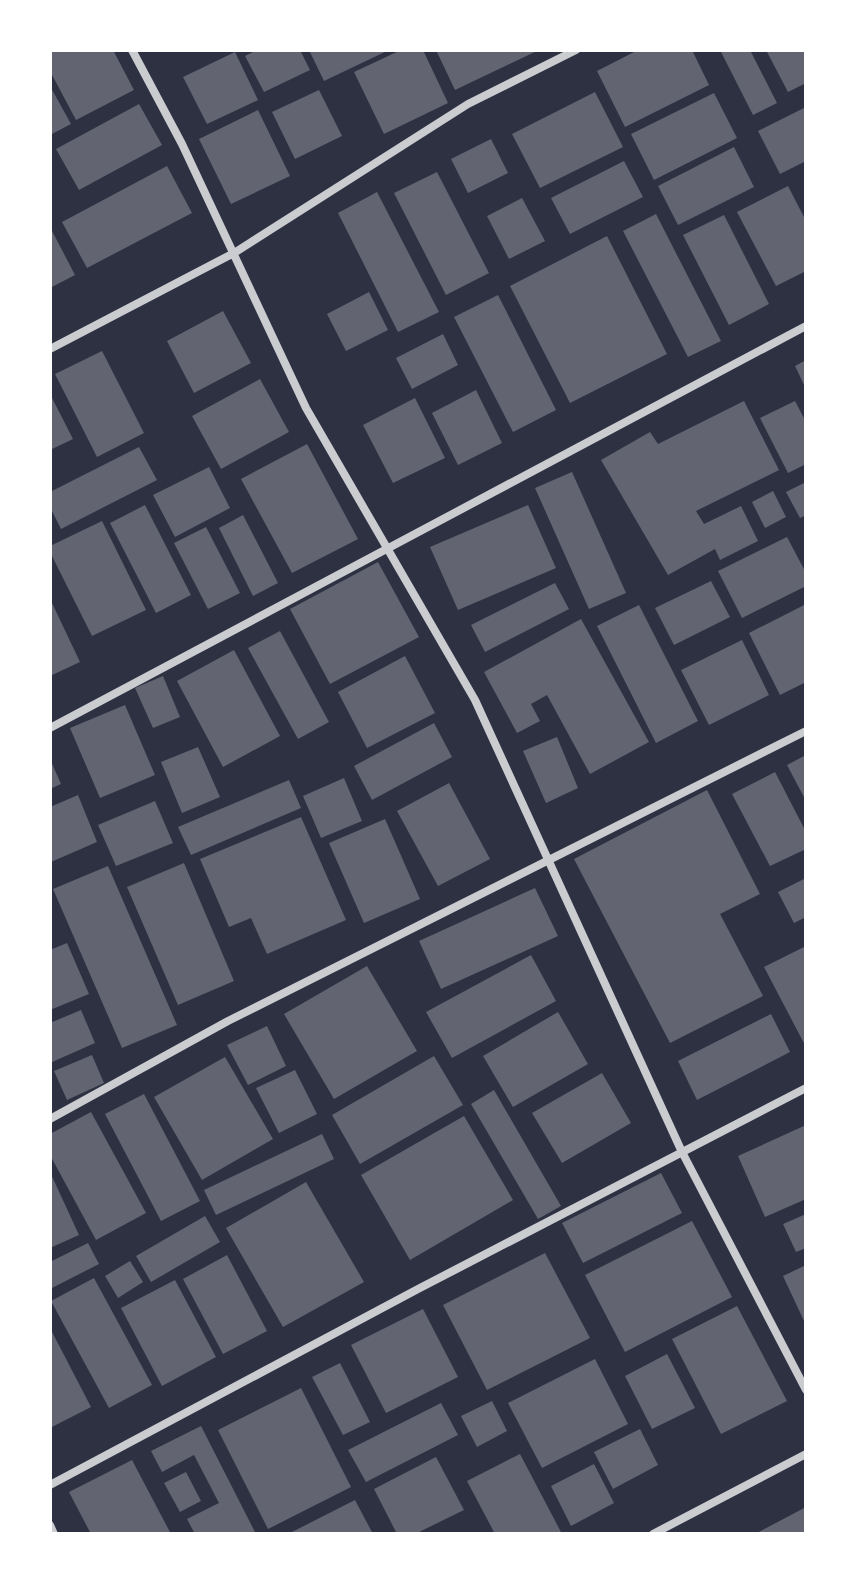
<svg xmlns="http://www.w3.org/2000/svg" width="856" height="1584" font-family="'Open Sans',sans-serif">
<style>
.building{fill:#626471}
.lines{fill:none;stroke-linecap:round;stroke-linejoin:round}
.minor{stroke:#caccd0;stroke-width:8}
</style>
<rect width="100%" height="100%" fill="#2d3142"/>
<path class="building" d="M50,50H113L134,90L76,120L50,71Z
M257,50H300L310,70L264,92L245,56Z
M309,50H389L324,81Z
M401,50H423L448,103L384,134L354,72Z
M436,50H539L455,90Z
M638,50H692L709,85L625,127L597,71Z
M720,50H750L777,103L753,115Z
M766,50H806V83L788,92Z
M235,52L258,100L207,124L183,77Z
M50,86L71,124L50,135Z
M319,90L342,136L295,159L272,112Z
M595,92L623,147L540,188L512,134Z
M714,93L737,138L654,180L631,134Z
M139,104L162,145L79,190L56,149Z
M806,107V161L780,174L758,131Z
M258,110L290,176L231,204L199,139Z
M491,139L508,173L468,193L451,159Z
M734,147L754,187L678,225L658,186Z
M624,161L643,197L570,234L551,198Z
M167,166L192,213L87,268L62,222Z
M437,172L489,273L446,295L394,193Z
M788,186L806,221V271L776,286L737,212Z
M377,192L439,312L398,332L338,213Z
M522,198L545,241L509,259L487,216Z
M656,214L721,341L688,357L623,231Z
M724,215L769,304L729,325L683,235Z
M50,227L75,275L50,288Z
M607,236L667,354L570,403L510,286Z
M369,292L388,330L346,351L327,314Z
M498,295L556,410L513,432L454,317Z
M223,311L251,363L194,393L167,341Z
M443,334L458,365L412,389L396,358Z
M102,351L144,433L97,457L55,374Z
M806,360V389L795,366Z
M260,379L289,432L221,469L192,416Z
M476,390L502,443L458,465L432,413Z
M50,394L73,439L50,450Z
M415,398L445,458L393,483L363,425Z
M744,401L779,470L696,511L704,524L741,506L758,541L720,560L715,549L668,575L601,460L650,432L658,444Z
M795,401L806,422V464L788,473L760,418Z
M307,444L358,539L292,573L241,479Z
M139,447L157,480L61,529L50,507V492Z
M209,467L230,508L175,537L153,495Z
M572,472L626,593L589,609L535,488Z
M806,482V515L800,518L786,492Z
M773,491L786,517L765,528L752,502Z
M145,505L191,595L156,613L110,523Z
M528,505L556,568L458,610L430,547Z
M243,515L278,583L253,596L219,528Z
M102,521L146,610L92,636L50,552V546Z
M206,527L240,593L208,609L174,543Z
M787,537L806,573V586L742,618L718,571Z
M378,562L419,637L330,684L290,609Z
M711,581L730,617L674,645L655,608Z
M555,583L569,609L485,652L471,625Z
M52,603L80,662L50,676V604Z
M806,604V682L780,695L749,633Z
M639,605L698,721L656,743L597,626Z
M581,619L649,742L590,774L547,695L531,704L540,721L517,733L484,672Z
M280,631L329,722L298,739L248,648Z
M742,640L769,695L709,725L681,670Z
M234,650L280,736L223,767L177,681Z
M405,656L435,713L367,748L338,692Z
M163,676L180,717L153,728L135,688Z
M125,705L155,775L100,798L70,728Z
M434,723L452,757L372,800L354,766Z
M557,737L578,788L546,803L523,751Z
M198,747L220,797L182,813L161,762Z
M806,755V801L787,765Z
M50,759L61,784L50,789Z
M775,772L806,832V849L770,866L732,794Z
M344,778L362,821L321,838L303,796Z
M289,780L301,808L191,855L178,827Z
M449,783L490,859L438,886L397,811Z
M707,790L760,894L720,914L763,996L670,1043L574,859Z
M78,795L97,842L51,862L50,807Z
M155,801L173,843L116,866L98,825Z
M301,817L346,920L267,954L251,918L229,927L200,859Z
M385,819L420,899L364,923L329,843Z
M184,863L234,981L178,1005L127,887Z
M108,866L177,1025L122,1048L53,889Z
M806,878V917L794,923L778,892Z
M535,888L558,936L441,989L419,941Z
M67,943L89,994L50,1010V950Z
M806,946V1047L764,967Z
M531,955L556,1001L452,1058L426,1012Z
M367,966L417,1051L334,1099L284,1014Z
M81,1010L95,1043L50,1063V1023Z
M558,1012L588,1064L513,1107L483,1056Z
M771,1014L790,1052L697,1100L678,1061Z
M267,1026L286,1066L248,1085L227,1045Z
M92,1055L104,1083L67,1100L54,1071Z
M434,1056L463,1105L360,1164L332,1115Z
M225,1057L273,1139L202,1180L154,1097Z
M295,1070L317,1114L279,1133L256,1088Z
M602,1073L631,1123L562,1163L532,1113Z
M494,1090L561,1206L538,1219L471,1104Z
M144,1094L200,1201L161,1221L105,1114Z
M91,1112L146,1213L96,1240L50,1155V1134Z
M464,1116L513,1200L410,1260L361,1175Z
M806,1125V1199L765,1217L738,1156Z
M322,1134L334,1159L216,1215L204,1190Z
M50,1172L79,1235L50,1248Z
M661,1173L682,1213L583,1263L562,1223Z
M306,1182L364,1282L283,1327L226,1228Z
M806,1214V1248L796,1252L783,1224Z
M205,1216L220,1242L151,1282L136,1256Z
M692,1221L732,1297L625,1352L585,1275Z
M88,1243L99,1264L50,1289V1262Z
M545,1253L590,1338L487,1390L443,1305Z
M227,1255L267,1331L223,1354L183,1279Z
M130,1261L143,1282L118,1298L105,1276Z
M806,1265V1320L804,1321L783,1276Z
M94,1278L152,1385L109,1408L51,1301Z
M175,1280L216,1357L162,1386L121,1308Z
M737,1306L787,1401L721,1434L672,1339Z
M423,1309L458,1377L386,1413L351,1345Z
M50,1328L91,1407L50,1428Z
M667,1354L695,1408L652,1429L625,1376Z
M595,1359L628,1424L542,1468L508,1403Z
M340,1363L370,1422L343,1435L312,1377Z
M301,1388L351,1487L268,1529L218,1430Z
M492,1401L507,1431L477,1447L461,1416Z
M441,1403L458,1435L366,1482L348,1450Z
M201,1426L256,1534H195L187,1519L219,1503L194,1455L162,1472L151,1451Z
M640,1429L658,1465L613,1489L594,1452Z
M520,1454L562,1534H495L467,1481Z
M436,1457L464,1510L415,1534H397L374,1489Z
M132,1460L171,1534H91L69,1492Z
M594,1464L614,1503L571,1526L551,1486Z
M186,1472L201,1501L180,1512L164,1483Z
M355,1500L373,1534H288Z
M806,1507V1534H755Z"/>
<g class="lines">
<path class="minor" d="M132,50L182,144L306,408L475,700L682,1152L806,1390
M50,349L234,253L468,104L576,50
M50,728L806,326
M50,1119L228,1021L806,731
M50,1485L418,1289L806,1088
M50,1525L54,1534
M653,1534L806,1454"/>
</g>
<rect width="856" height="1584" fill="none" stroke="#ffffff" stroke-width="104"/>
</svg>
